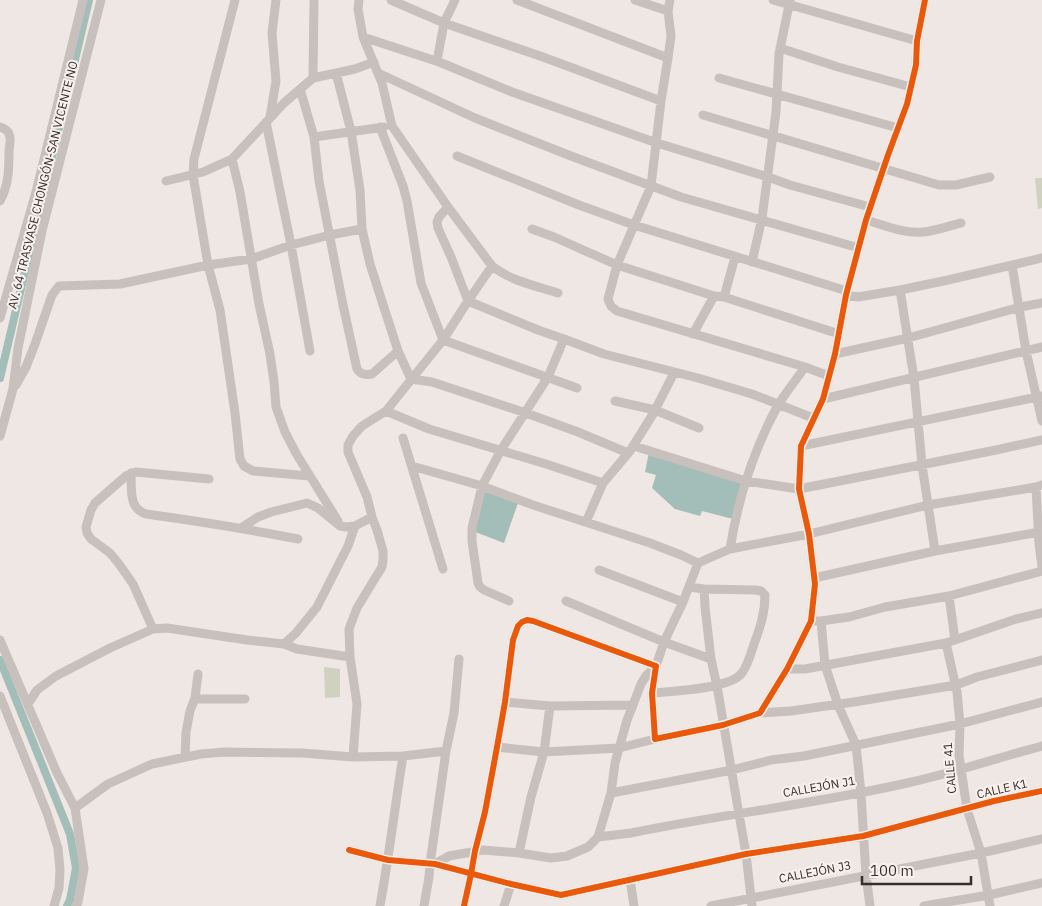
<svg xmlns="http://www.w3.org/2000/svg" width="1042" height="906" font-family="'IBM Plex Sans',sans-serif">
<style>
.park{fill:#d1d1c0}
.water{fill:#a3bdb9}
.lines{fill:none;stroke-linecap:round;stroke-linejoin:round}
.canal{stroke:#a3bdb9;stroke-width:8}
.minor{stroke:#c7c0bd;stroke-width:9}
.cycleway-casing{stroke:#f9f1ed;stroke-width:9}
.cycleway{stroke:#e8590c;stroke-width:6}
.labels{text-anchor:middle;stroke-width:4;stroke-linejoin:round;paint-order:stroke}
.street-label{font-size:12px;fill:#372d2b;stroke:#f9f1ed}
</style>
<rect width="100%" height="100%" fill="#eee7e4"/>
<path class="park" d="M1035,178H1042V208L1038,209Z
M324,667L340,669V697L325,698Z"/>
<path class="water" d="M649,452L743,482L733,519L702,511L700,516L675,509L652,488L656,475L645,472Z
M482,492L495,493L518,503L504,543L470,530Z"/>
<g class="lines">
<path class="canal" d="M0,378L89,0
M0,660L70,834L76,868L70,900L67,906"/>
<path class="minor" d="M235,0L194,159L193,175L208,265L220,310L235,413L240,459L244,466L253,471L309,476
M359,0L358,9L363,37L382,83L392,126L448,207L492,266C511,281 536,286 558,293
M391,0L444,23L543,57L661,101
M517,0L668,58
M635,0L668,11
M670,0L668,11L671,36L668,58L661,101L651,186L617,265L608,299L611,306L617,311L805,367L829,376
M773,0L917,41
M363,37L439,62L512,92L657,143L768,177L790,185L870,207
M780,48L838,67L911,87
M437,61L444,23L455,0
M336,73L351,131L360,190L362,229L370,264L398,351L411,379L432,382L526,413L578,432L628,453
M378,73L475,118L571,156L681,197L859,248
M313,78L314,0
M719,78L898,128
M300,89L314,137L319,181L343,305L357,369C361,375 366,375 372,374L398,351
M703,115L939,185H956L990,177
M270,117L276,81L272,33L276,0
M266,122L291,245L310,351
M0,127C3,128 8,130 9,134C11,138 10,145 9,150C9,168 9,185 0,201
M314,137L384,127
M457,156L579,205L634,225L847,291
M232,159L240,192L259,304L270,354L274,382L276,407L285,432L297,455L338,521
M166,181L203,172L232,159L284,103L313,78L355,69L374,62
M448,207L439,217L437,222L438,228L451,257L468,301L538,330L564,339L548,377L501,450L482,486L472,528V541L478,583L480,587L484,590L509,601
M866,220C884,225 905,234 923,232C936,231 948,226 961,223
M532,229L554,237L617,265L714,296L724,297L839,334
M752,262L762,218L776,112L779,54L790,0
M1012,265L1026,351L1042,421
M492,266L468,301L443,340L577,388
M900,290L914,378L922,465L935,551
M846,295L858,297L900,290L948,280L1042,258
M724,297L735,257
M0,318L36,192L83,0
M693,334L714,296
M564,339L604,354L698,378L752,394L813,418
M835,354L908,338L1020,307L1042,303
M16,385L26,367L35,344L52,295L59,286L120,284L208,265L251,259L291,245L330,235L362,229
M823,399L1042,347
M615,401L655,410L699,428
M386,411L429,429L546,464L603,483
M0,436L13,389L18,348L42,231L101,0
M403,438L443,569
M634,446L746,481L799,489L996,450L1042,440
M801,446L1042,396
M412,466L482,486L533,505L650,543L681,555L698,563L683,602L664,642L656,666L646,676L641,684L633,705L550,706L505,702
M131,473C132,489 128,508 146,514C197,521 247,529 298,539
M1036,487L1039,544L1042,567
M586,522L603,483L630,451L653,414L674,373
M241,528L258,517L271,512L307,503L318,508L340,526L346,527L355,526L372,517L367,497L348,452V445L353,436L362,426L386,411L443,340L421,283L407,201L403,186L380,127
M730,549C738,499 754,449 778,405C786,392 796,380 805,367
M698,563L730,549L809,534L928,505L1036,487L1042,485
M599,570L683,602
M814,578L935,551L1039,532
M689,587L704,589L705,607L711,659L717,686L739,814L746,854L752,906
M949,596L955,640
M566,601L664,642L711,659
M811,621H821L825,665L838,705L856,745L861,793L866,875L870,906
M821,621L849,617L885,607L949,596L1042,571
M153,629L133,584L119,564L110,553L91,539L87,533L86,527L91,510L95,503L126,476L136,472L209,479
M0,640L57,773L75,808L84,869L78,902L76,906
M946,643L957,692L960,724L959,755L967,809L981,853L990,906
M284,644L297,649L350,657
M787,669H805L946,643L1016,619L1042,613
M652,693C673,691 730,689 742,673C748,665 751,653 754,644C760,628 765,613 765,595L761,591L755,590L704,589
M0,696L47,813L58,848L60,870L59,888L54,906
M195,699H245
M28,704L37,690L56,676L110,648L153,629L167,628L247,640L284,644L296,633L317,607L348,546L355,526
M760,713L791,711L854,702L956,685L977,677L1042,660
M497,747L544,752L619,748L655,739
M185,757L186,732L190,711L195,698L198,674
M353,757L357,704L350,657L349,629L357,608L377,575L382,567L383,560V551L377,530L372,517
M611,793L732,770L771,760L804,756L960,724L1042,702
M75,808L108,784L152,764L201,754L225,752L302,753L353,757L403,756L446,751
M598,837L631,833C723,814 816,804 907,783C953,773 997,758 1042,746
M349,850L388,860L435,864L511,884L561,895L746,854L863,836L994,801L1042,791
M519,853L531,797L544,752L550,706
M435,864L449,856L483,850L519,853L551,858L567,856L588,847L598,837L611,793L615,763L627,720L633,705
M630,879L634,906
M380,906C389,856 395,806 403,756
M424,906L429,877L430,864L446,751L454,713L459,659
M464,906L471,874L475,851L485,812L497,747L505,702L513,640L518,626L522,622L527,620L533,621L656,666L652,693L655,739L723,725L760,713L787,669L811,621L815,584L809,534L799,489L801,446L823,399L835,354L846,295L866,220L888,155L907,104L916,65L917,41L925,0
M504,906L511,884
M711,906L981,853L1042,839
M924,906L989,895L1042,883"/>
<defs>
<path id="cycleway" d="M349,850L388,860L435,864L511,884L561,895L746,854L863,836L994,801L1042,791
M464,906L471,874L475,851L485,812L497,747L505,702L513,640L518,626L522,622L527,620L533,621L656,666L652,693L655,739L723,725L760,713L787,669L811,621L815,584L809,534L799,489L801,446L823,399L835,354L846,295L866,220L888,155L907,104L916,65L917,41L925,0"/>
</defs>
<use href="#cycleway" class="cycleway-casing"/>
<use href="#cycleway" class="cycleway"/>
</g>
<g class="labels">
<g class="street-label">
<text transform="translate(43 185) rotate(-76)" y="4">AV. 64 TRASVASE CHONGÓN-SAN VICENTE NO</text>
<text transform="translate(950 768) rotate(-95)" y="4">CALLE 41</text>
<text transform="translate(819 787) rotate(-10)" y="4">CALLEJÓN J1</text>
<text transform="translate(1002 789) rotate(-13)" y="4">CALLE K1</text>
<text transform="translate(815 872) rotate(-11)" y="4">CALLEJÓN J3</text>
</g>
</g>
<path d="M862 876v8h109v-8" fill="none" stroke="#372d2b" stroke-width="2.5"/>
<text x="870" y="876" font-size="15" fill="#372d2b" stroke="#f9f1ed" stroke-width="4" paint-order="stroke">100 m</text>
</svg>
